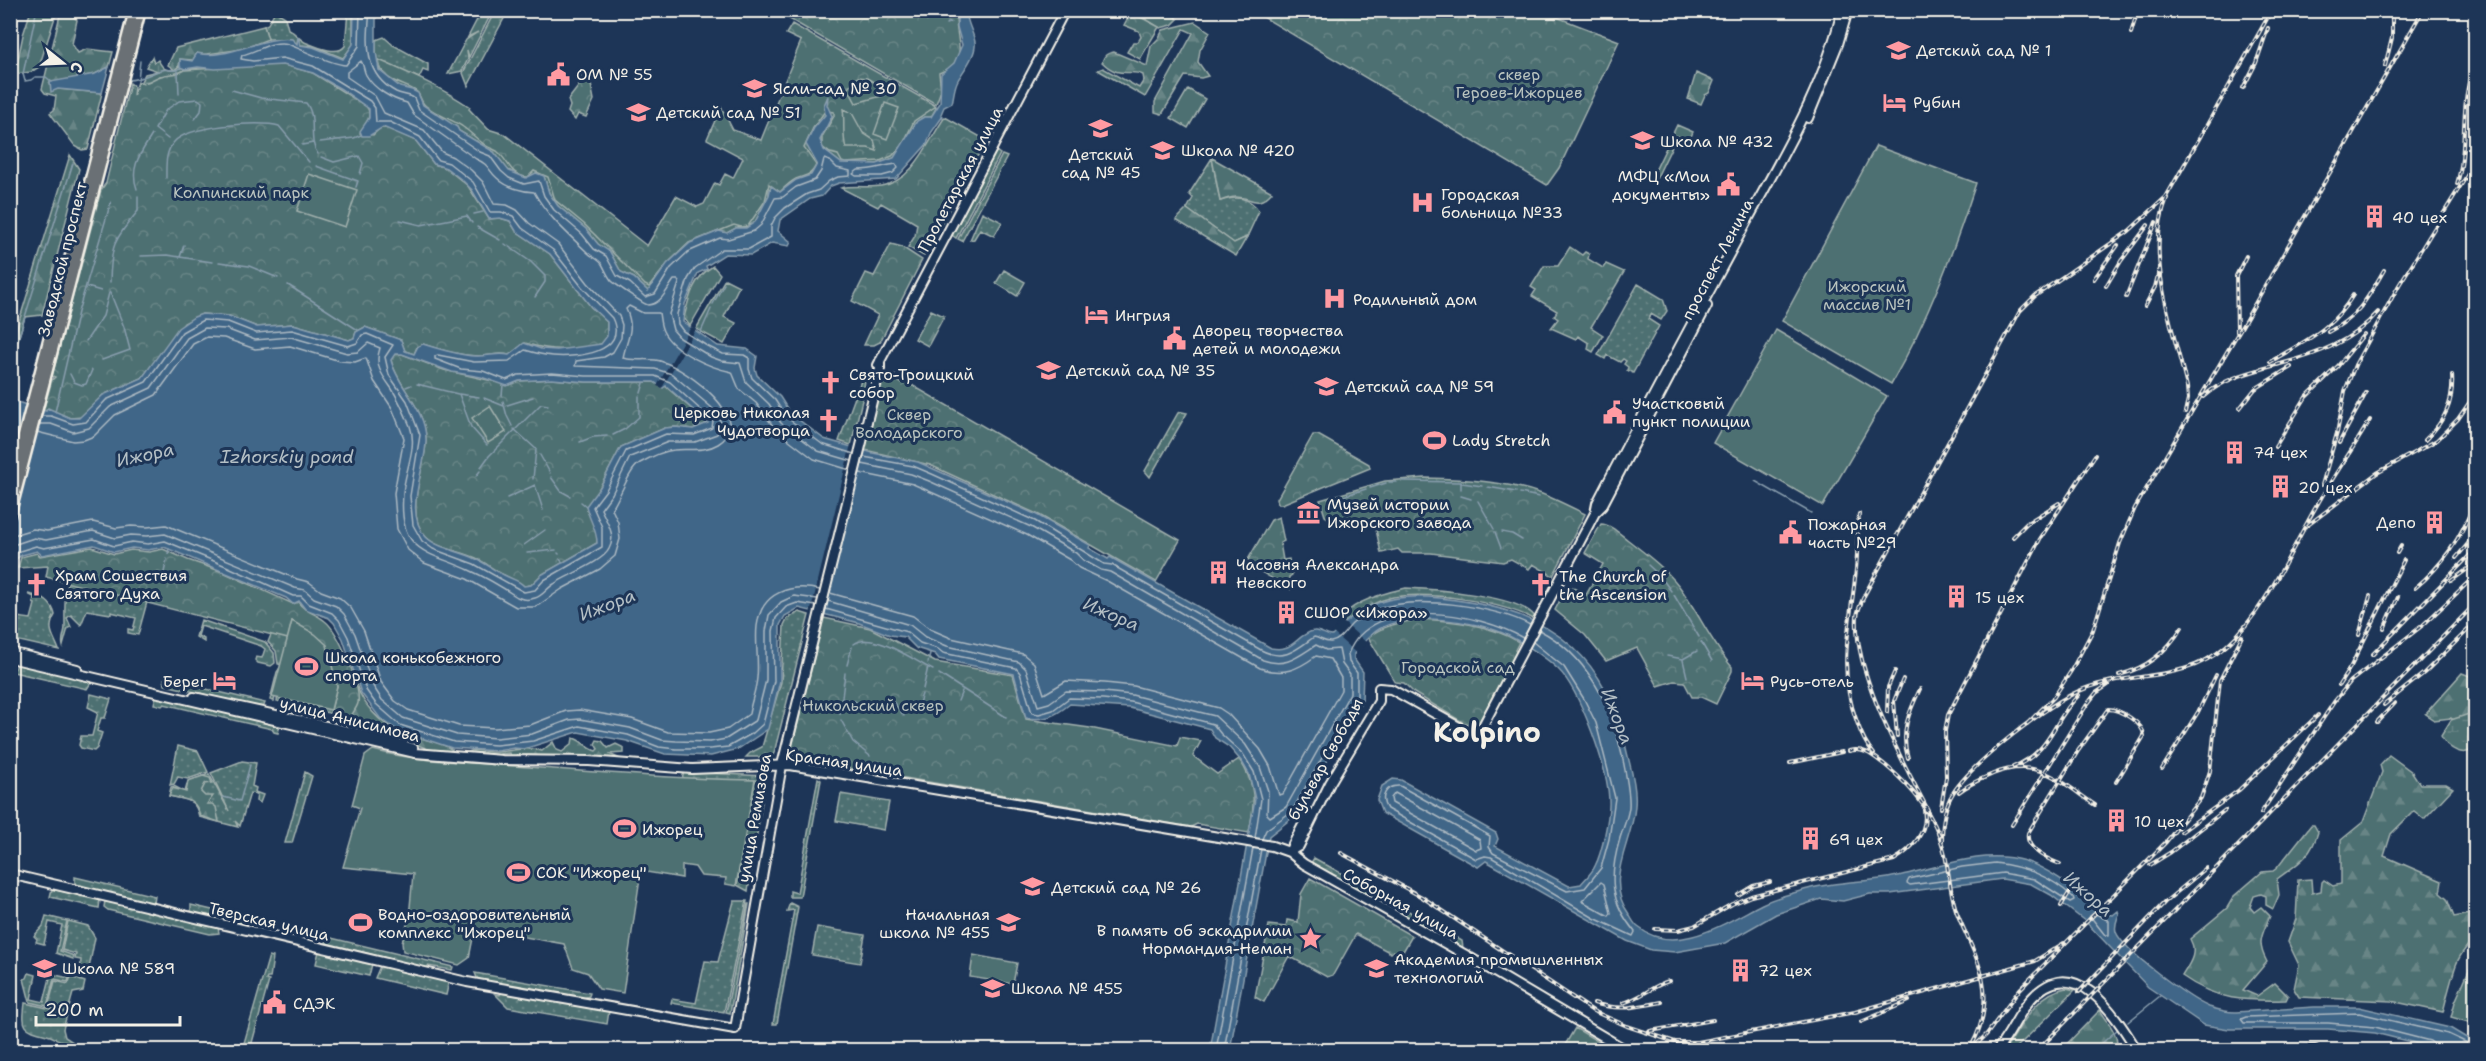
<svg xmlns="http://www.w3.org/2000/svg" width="2486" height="1061" font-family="'Shantell Sans',sans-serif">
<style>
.grass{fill:url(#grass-dots);stroke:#a1b0ad;stroke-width:1.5}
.forest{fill:url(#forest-firs);stroke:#a1b0ad;stroke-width:1.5}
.wetland{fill:url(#wetland-marsh);stroke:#a1b0ad;stroke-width:1.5}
.park{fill:url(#park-crowns);stroke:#a1b0ad;stroke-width:1.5}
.garden{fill:#4e7072;stroke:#a1b0ad;stroke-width:1.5}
.water{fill:#416688;stroke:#899eae;stroke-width:1.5;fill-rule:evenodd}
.pier{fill:#1d3557}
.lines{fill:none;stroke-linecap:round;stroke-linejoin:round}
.shore{stroke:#acb9c2;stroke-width:1.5}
.stream{stroke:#899eae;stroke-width:1.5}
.secondary-casing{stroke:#f4f1e8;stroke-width:12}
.primary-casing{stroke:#f4f1e8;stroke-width:13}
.secondary{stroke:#1d3557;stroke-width:8}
.primary{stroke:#6a7074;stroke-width:8}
.rail-casing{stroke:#f4f1e8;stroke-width:4}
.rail{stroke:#1d3557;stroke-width:1.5;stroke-dasharray:4.5;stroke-linecap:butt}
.labels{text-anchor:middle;stroke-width:6;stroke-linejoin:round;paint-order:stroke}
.poi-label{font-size:16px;fill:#f4f1e8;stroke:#1d3557;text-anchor:start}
.park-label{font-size:16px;fill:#bac4bf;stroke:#1d3557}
.street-label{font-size:16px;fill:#f4f1e8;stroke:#1d3557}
.water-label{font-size:18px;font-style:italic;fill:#b5c0c6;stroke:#1d3557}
.town-label{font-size:28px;font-weight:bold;fill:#f4f1e8;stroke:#1d3557}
</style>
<defs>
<pattern id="grass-dots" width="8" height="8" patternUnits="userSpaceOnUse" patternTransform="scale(1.5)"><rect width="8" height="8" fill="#4e7072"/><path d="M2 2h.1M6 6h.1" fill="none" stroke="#688586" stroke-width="1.8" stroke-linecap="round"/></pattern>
<pattern id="forest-firs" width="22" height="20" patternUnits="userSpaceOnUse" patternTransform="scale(1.5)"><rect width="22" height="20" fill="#4e7072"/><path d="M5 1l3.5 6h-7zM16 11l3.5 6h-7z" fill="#688586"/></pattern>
<pattern id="wetland-marsh" width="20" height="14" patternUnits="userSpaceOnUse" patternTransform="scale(1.5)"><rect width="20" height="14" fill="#4e7072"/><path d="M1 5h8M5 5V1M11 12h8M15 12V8" fill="none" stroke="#688586"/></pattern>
<pattern id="park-crowns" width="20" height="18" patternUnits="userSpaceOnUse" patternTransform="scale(1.5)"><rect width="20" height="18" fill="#4e7072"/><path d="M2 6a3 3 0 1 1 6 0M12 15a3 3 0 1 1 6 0" fill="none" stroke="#688586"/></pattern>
</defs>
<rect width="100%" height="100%" fill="#1d3557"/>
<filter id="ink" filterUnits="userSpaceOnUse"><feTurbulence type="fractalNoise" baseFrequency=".0167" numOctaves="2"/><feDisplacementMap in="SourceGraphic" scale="12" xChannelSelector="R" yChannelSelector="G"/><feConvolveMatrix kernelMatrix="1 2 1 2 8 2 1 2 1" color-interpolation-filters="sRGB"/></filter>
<g filter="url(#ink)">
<path class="grass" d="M482,10L491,11V14L469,57L467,50L468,59L462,71L448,74L466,40L478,32L468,37Z
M275,11L285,17L288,29C295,32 300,41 307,43C317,47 338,56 345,46L348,11H353V45L343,58L313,46L300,45L298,37L297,45L291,39H268L264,26L268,24Z
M495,11H508L468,86L463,73Z
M384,37L393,45L428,64V72L423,70L419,78L412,75L409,86L539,163L628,257L766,184L800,150L815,107L930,104L936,108L931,117H924L916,123L894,158L877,164L841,163L824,150L820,140L832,116L825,115C809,138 799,136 817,164L811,175L796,180L780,192L773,186L769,189V195L755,222L746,228H736L727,233L719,231L708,237L662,273L648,291L634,278L621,272L610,252L598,244L586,229L558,206L549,193L545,179L540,173L525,178L508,170L494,152L459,131L457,127C452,125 424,108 422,104C420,101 421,98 420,95C416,89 409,90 403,88C378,81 375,61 376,40Z
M996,151L1000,154L956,238L952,235Z
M1002,155L1007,157L962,241L958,239Z
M1212,158L1220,201C1236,196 1249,196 1259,211L1247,237L1234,243L1187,209L1193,198L1189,194Z
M982,212L1002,222L994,236L980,229L974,239L970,240Z
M1638,284L1663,299L1667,311L1661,320L1651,314L1648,319L1659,326L1633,373L1627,370L1628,367L1624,364L1626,361L1623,359L1620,362L1607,355L1605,359L1598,355Z
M862,378L865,379L863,396L851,445L839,441Z
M1182,412L1187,413L1150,477L1145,471L1178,413Z
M69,582L147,602L138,635L128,633V629L133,630L136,618L111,612V614L87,610L81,625L71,615L67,618L71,627L68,628L63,646C61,638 65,634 65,627C65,612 64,598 67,583Z
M1406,588C1432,589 1521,595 1535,617L1534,619C1501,602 1430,591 1393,597C1375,601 1358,611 1344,623L1341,620C1349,602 1388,592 1406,588Z
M28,594C41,596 52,601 55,615C46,630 54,636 59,650L11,639L17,617L31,619L35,604L33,603L34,597Z
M799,612L809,615L774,753L770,760L763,757H746L750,753L762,747L781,682L784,625L787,619Z
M295,616L337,715L277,701L281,669L274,701L270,700L277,672L282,665L278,664L276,651L268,642L271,635Z
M201,620L265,642L274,653L275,663L271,666L258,663L255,660L256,657L262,658L265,649L261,646L201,626L198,636L204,639V642L196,637Z
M18,663L92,681L87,689L13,672Z
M164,679L265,703L263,708L165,685Z
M91,694L111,699L105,718H101L97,731L102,733L97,748L94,751L81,748L79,745L81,736H92L98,712L88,707Z
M156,695L280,725L278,733L274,732L272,729L164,704L162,706L154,704Z
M178,746L198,751L208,772L188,779L178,777L174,784L170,785Z
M242,761L256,763L252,786L256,788L255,792L263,795L260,803L256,801L257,794L250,793L240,826L235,821L238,827L199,817C196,798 186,800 169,796L171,787L174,786L185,792L188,781L209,774L229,811L211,773Z
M305,772L312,776L292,843H285Z
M684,772L766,776L748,891L737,885L755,780L682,779Z
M818,778L821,780L800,897H790V891L797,893Z
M841,794L889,802L884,830L836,821Z
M75,877L155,896L154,903L75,885Z
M52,889L100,900L99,908L50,897Z
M105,901L218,927L219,933L210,934L108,910L104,907Z
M734,901H747L724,1012L671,1003L672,999L696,1003L705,961L718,962Z
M790,903L798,907L777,1024H773L794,910L787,911Z
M748,904H749L730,1013L726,1012Z
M191,905L246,918L244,924L191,912Z
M46,916L67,921L60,951L74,956L73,959L56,953L62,925L49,922L44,944L36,942L37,939L34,936L43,926Z
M68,921L88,926L95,938L88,973H80L81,960L75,959L76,954L62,950Z
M817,927L865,935L860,963L812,955Z
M327,937L453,967L452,970L428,966L427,968L326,943Z
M319,951L372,964L369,976L316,964Z
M269,956L273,957L270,978H267L266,980L269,981L250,1050H242Z
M380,966L449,982L446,995L375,978Z
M29,973L36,975L31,999L44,1002L51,974L69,978L68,982L54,979L47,1006L30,1002L24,979L27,978Z
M475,973L590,993L589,996L584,998L478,980Z
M71,977L85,982L83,991L73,993L63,1029L65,1037L73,1042L71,1050H64L69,1045L64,1041C58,1041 55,1037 47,1035C23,1029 22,1028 25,1003L65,1012L48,1007L55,981L68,984Z
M501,993L609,1011L607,1024L508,1007L495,994L500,995Z"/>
<path class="forest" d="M31,10L57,11L39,67L31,72L15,74L23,35Z
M61,11H67L77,20L72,44L78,53L87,49L113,52L109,67L95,74L50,83L58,89L102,93L88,149L82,150L75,146L50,113L54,110L56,96L45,93L42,89Z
M1133,11H1167L1178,19L1172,25L1160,28Z
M1195,22L1210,32L1200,50L1198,62L1208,76L1201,78L1185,76L1162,114L1155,112V102L1193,33L1184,29L1145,97L1098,70L1103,68L1139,88L1144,80L1143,75C1129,68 1120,80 1102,62C1104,55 1107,53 1114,52L1147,66L1151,46L1158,39L1163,30Z
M264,26L268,39L243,49L200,55L197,53L193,60L180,59L179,66L175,70L168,65L176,48Z
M1696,73L1714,81L1709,93L1705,95L1701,104L1688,99Z
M70,155L79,169L42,315L25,317L14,353L11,357L13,341Z
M1212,158L1272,192C1256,210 1252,196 1235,197C1230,197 1224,200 1220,201Z
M1187,209L1234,243L1247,237L1236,256L1176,220Z
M931,310L944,316L928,346L915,339Z
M2462,673L2475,678V735L2451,718L2434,720L2425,714Z
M354,686L357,687C364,705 379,722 397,731C415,739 438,739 454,751L431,750L351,720L349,716Z
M573,738C582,740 586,748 596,751L598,749L595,744L597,740L602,741L608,748L616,744L624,748V753L609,754L623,760H602L593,755C582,759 567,753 559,757L529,755L511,757L509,753L500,754L498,757L484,753L483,755L471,754L468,752C478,748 487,753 498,752C512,751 528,746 542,751L553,742L557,750L562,752L572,744Z
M2389,755L2412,772L2420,784H2446L2453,788L2424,819L2414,811L2391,834L2384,856L2442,881L2440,893L2447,899L2454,917L2475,913C2480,943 2464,943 2456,965C2451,980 2447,996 2443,1012L2391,1001L2299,997L2294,989L2299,965L2288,942L2296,919L2298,880L2311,879L2312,893L2321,891L2322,882L2324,880L2333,886L2341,884V840L2363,822L2382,772L2380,765Z
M203,776L210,778L212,783L205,784L201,792L205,796H213L207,804H212L216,807L219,822L200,816C196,798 186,800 169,796L173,788L186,792L188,781Z
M2311,825H2314L2318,832C2311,858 2297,864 2277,879L2279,895L2273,909L2266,905V896L2261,894L2254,896L2250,907L2254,912L2261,907L2270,916C2262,935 2256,942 2267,962L2243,990L2257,996L2275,983L2288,996L2286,1000C2244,1001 2217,1001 2182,976C2190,963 2198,953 2190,939L2227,908L2234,896L2262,872L2273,871L2277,868Z
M2066,988L2075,990L2014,1050H2005C2021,1028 2035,993 2066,988Z
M2100,1010C2107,1021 2121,1037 2116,1050H2061Z"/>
<path class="wetland" d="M152,57L154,63L158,60C163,68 163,70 175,70L179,66L185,69L206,67L185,70L177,74L160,76L151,82L140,83L145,74L158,71L146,67Z
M2475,712V746C2465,760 2447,748 2441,736L2451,720Z"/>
<path class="park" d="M774,10L957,11C951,35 975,60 939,73L941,90L936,104Z
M1253,11H1541L1619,41L1559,168L1547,185Z
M1131,12L1159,27L1140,59L1127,52L1133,42H1138L1141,37L1139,31L1124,25Z
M792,24L936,106L914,121L902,146L892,156L880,161L845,163L842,162L838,155L830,153L822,147V137L834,116V112L825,111L813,128L804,148L816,165C812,176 805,175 796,179C790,182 785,187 780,192L769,184L765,201L748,226L741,227L734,225L689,243L669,262L649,287L645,285L584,224L555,200L548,177L534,171L528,177C510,176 509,161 497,151C493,149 488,147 485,145C477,139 470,132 463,127C454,120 429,112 423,103C419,97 420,92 412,89C397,81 381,81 379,60C411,74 442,88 470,107L469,109L488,129L504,134L647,246L676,196L697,207L704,204L715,183L719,185L725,174L733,178L743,158L707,139L721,107L733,130L761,140L801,41L786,34Z
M281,64L313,73L366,106C374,115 365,124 360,133L373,135L380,128H388L416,141L434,164L446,168L468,186L489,219L500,218L510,221L516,231L550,254L591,307L607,322V336L604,343C578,351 551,352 525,343L509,355C499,352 490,356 480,356C462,356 440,350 423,344L417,347L414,354L405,351L401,340L365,327L356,332L354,338L349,340L293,324L257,327L229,316L202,314L184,323L142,378L103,395L83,417L70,418L48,409L47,411H43L52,380L55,377L52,376L101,190L106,183L130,83L134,86L133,96L138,82C148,85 152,78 161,76C170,73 176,75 185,70Z
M589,74L594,100L586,117L578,114L575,120L568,112L570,106L568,100L578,87L580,76Z
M945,117L979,136L985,142L924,256L922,255L908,247L915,236L917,224L881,203L878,207L841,188C853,185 868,188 881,186C914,182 929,139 945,117Z
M891,244L902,247L922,260L880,342L874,345H864L878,315L852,301L866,273L874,276Z
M1570,247L1582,255L1585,252L1589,254L1588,259L1603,268L1606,264L1624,272L1591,327L1603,335L1593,352L1588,349L1589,343L1578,336L1576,339L1551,328L1558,319L1554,316L1557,311L1532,296L1536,290L1531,287L1544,266H1558Z
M713,266L720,274L690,326L684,318C689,297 693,278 713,266Z
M1004,270L1025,282L1017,296L996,283Z
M725,279L739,286L724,317L736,323L724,344L696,329Z
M394,354H402L444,370L510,385L519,381L552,379L586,382H654L665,386L708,423L693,429L675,427L665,428L621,447L587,511L597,528V543L541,575L531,585L524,586C517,581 511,579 504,575C494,570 486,563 476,558C461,551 438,549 426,537C402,512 427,467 426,439C426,409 397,386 391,360Z
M886,373L896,376L894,379L901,383L903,380L1180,540L1156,582L1039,515L930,465L865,450L883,376Z
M1313,435H1318L1369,464L1370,468L1282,504H1278L1277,499Z
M1425,478C1463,479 1506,481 1542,494C1557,500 1571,507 1585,514L1553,576L1533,564L1529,569L1511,559L1503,562L1431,553H1402L1398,549L1381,553L1374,520L1371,519L1340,526L1325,516L1320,500L1385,481Z
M1279,517L1284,541L1280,543L1283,560L1289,559L1292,575L1289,577L1290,589L1246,563L1271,520Z
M1601,524C1610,524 1620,534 1628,540C1646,554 1665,568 1679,586C1698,612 1711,642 1732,667V671L1716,704L1701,697H1692L1684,682L1674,681L1658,686L1637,648L1606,661L1585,635L1555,610L1568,585L1586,595L1603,564L1585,553Z
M92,547L114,554L131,550L149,552L163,549L188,560L223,572L293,604L298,602C306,613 316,613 325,621C339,632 361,686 358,703C357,708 351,715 349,720L330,714L337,686L292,621L288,639L46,577L48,566L18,568L21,557L37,553L40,556Z
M824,618L870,628L935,662L1013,675L1026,719L1090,728L1177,746L1180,737L1201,741L1193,756L1217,774L1239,759C1257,785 1255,803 1249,833L1197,824L1191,827L794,759L791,751Z
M1420,619C1454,621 1489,624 1519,642L1515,650L1517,652L1479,722L1472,724L1464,723L1414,693L1404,683L1395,682L1368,637C1384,625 1400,623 1420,619Z
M1314,858L1462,941L1463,948L1311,863Z
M1310,878L1412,936L1401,955L1393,951L1391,953L1356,934L1333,975L1327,977L1289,956L1264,1002L1255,997L1269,925L1286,927L1287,920L1298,922L1301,894Z
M1575,1028L1613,1050H1562Z"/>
<path class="garden" d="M858,77L867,78L885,89V95L856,103L848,88Z
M1188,89L1205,99L1188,128L1171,118Z
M885,103L899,108L887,139L874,134Z
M843,109L852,113L863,133L874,140L877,151L868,148H846C842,135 845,122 843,109Z
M1677,125L1693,132L1689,141L1677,136L1656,179L1652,177Z
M1876,146L1976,183C1953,253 1928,320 1891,384L1782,321Z
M309,174L357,190L345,227L297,211Z
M1776,330L1887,396L1823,506L1713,443Z
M490,406L506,432L488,443L472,418Z
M292,621L315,634L327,645L337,686L331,710L272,697Z
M373,750C418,762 467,762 514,766C594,772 674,779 755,780L736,886L725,884L726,878L701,876L695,867L682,865V878L641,871L623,993L599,989L588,973L573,968L564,944L475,928L469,958L459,965L403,951L402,942L409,918L413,874L343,867L360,808L352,805L365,756Z
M973,955L1017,963L1013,984L970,977Z
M2475,956V1024L2451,1017L2455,1002Z"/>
<path class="water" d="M354,11H376V52L379,70L400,87L412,90L418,93L423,105L457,127L459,131L494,152L509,171L526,178L536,173L544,176L549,193L558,206L586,229L598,244L610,252L621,272L634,278L648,291L667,264L690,243L719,231L727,233L736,228H746L755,222L769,195L771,186L780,192L796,180L811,175L817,164L806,144L814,128L825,115L824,105L828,96L827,105L832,116L820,140L824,150L841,163L877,164L894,158L917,121L924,117H931L940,103L941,74L954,63L962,45L957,27V11H966C967,24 973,31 975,42C977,54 963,71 958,80C954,87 954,96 952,103L944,107L941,114L943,116L931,133L927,144L896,179L839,183L831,186L822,196L810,199L780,220L778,231L791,242L789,246L772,243L751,255L725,254L706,266L707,269L698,273L685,304L683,322L718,346L747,349L757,356L755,368L757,375L780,397L790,413L824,439L873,453L918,462L1037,515L1090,545L1089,548L1108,559L1110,557L1271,648C1295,653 1297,633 1314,631C1321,630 1326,636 1332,636C1338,631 1342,625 1347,621C1382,590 1427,595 1469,602C1556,616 1607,660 1626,748C1630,766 1637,787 1635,806C1633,842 1603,879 1629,914C1631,918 1634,924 1638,927C1676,958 1728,921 1762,904C1776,897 1793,893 1808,889C1834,882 1862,882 1888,878C1931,871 1980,847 2025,861C2057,872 2079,894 2105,914L2113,915L2118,911L2119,914C2117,920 2114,925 2116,932C2123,950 2190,999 2209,1007C2218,1010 2227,1012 2236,1012L2314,1007H2359L2450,1028L2475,1043V1050H2434L2427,1046L2375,1033L2328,1029H2229L2204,1025L2148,987L2086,922L2051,895L2031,884L2002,879L1890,894H1870L1843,901L1821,899L1776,914L1725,943L1675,952L1651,950L1627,941L1486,861L1478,867L1382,813L1377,800L1382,786L1393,779L1401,780L1496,833L1498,839L1495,846L1569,886L1581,884C1585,879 1592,873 1595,866C1602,853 1610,815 1609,800C1608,769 1580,690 1558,669C1544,656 1527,645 1509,636C1478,620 1407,610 1376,631C1368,637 1360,646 1354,654V659L1363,672L1362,700L1297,814L1269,836L1230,1050H1210L1255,799L1249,774L1242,762L1229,747L1215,738L1210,729L1130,708L1070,704C1055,716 1045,721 1026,718L1014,674L939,659L935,654L916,648L905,637L890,635L859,623L799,608L785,616L780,625V681L768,729L738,749L711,756L665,754L627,741L578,732L524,749L514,748L497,751L452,748L397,730L380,718L361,693L343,639L334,623L329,618L305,609L299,601L293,604L286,598L164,547L148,550L132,548L114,552L94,545L42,555L37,551L22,555L11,562V400L46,411L48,408L70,418H79L103,395L142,378L178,328L194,317L202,314L229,316L257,327L293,324L349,340L354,338L356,332L365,327L401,340L405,351L414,354L418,346L423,344C439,349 458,355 475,356C487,357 498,352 509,355L524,343L541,349L557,350L601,344L607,336V322L591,307L550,254L516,231L510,221L500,218L489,219L472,190L462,180L446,168L434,164L416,141L383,127L369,136H362L360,131L369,118V109L341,89L313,73L283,65L215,69L198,67L185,69L180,67V59L192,61L197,53C226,61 263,35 292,39L297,44L298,36L300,45L313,47L343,59L353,44ZM395,354H402L452,372L481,377L507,386L519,381L552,379L586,382H654L663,388L666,386L708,423L693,429L675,427L665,428L621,447L600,487L586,506C589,520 597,529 597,543L541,575L531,585L524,586C519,580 511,579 504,575C494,571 486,563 476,559C461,551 438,549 426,537C402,512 427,467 426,439C426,409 397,386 391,360Z
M109,67L102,93L58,89L51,92L50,82L95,74Z"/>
<path class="pier" d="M691,327L696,329L662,388L657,386Z
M851,444L866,448L824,617L810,614Z
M1342,621L1367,643L1357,654L1332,632Z"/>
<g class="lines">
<path class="shore" d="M370,10C367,43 363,74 396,92C402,95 408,94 414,98L419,110L480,152L490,156L501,171L509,178L524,184L539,181L544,196L554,210L582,234L594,249L606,256L617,276L630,283L645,297L655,294L671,268L688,252L720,238L728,239L754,231L761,225L775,198L783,197L796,187L815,180L821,171L824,159L830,161L837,168L850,171V176L838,177L829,181L819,190L807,194L785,208L775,218L771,226V237L749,249H722L695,268L688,279L677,314L678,324L683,331L707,346L723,354L744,355L749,358V369L752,378L775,400L786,417L822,444L854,454
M896,164L898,168L893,173L882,176H856L853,174L858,170C873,170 882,166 896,164Z
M42,416H51L73,424L86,422L106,400L146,382L182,332L203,320L228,322L256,333L292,330L348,346L357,343L362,335L367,334L393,345L385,357L389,375L407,401L420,435L410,496L413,525L422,541L433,549L474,564L524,592L535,590L544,580L602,547V527L593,507L606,490L626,451L666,434L694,435L712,428L713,421L670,382L655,376H586L552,373L518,375L506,380L483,371L461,369L435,359V356L438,355L474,362L509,361L525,350C535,353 543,355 553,356C576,358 629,353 612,318L582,287L553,250L522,228L513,216L501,212H490L473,182L449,163L438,160L420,137L390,122H376L375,108L370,101L313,66L282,58L253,61L241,59L242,55C256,52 274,39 288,44C300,49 333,65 346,65L359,46L360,10
M40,424H51L73,432L89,428L110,407L151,388L187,338L205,328L226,329L255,340L291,337L347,353L358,352L368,343L380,348C374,366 382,375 392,389C399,400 405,414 410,426C418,448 404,472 403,494C398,553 427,551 469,570C483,576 505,589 517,597C523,600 529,600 535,598C543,596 547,588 554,584C567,575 603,562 609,549C617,535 606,521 601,509L612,494L630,457L668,442H695L717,434L721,424L719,416L711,407L672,374L655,369L575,366L576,361L604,357L613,352L621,338L622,325L619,316L588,283L558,244L529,223L517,210L507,205L494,204L483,182L471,170L453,157L442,152L424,130L384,113L375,96L347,77V72L361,61C364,65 363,69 366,75C374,89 391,99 407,103L414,115L476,159C490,165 487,169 497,178C507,188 521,191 534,192C547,216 568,234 588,253C592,257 599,259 602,264C605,269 607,275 611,280C613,283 645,305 648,305C661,305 667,289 674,280H678L679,283L669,314L673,330L680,338L711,357L722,361L740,363L746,382L769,404L781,423L818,451L852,461
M37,432L73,441L84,440L94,436L115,415L156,395L193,344L207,337L224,338L255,349L290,346L340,361L355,362L366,358L374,381L392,408L404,438L394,493L397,529L408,550L424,563L467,579L516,607H536L562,589L600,569L615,556L620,539L618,522L612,509C620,498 629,469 640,463C649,458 663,451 674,450C690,448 703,453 718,444C757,420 686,369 663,362C650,357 636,362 623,358C626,339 636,331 626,309L629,306L643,313H659C660,318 660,325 663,331C673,352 711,368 732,372L739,389L756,403L776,430L814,459L850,470
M864,457L913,466L932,474L1035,521L1104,564L1112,565L1261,650C1284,662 1296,650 1314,637C1320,638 1325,643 1331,642C1340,641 1346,630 1352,624C1359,618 1367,613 1376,610C1413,594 1495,606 1530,625
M10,536L33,529L47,531L93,522L116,528L131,526L147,527L166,525L297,579L309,582L321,591L340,598L351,608L364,631L381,682L395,701L408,710L459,726L495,728L530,725L566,711L580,710L632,719L668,732L709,733L728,729L749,714C751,702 756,690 757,678C759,661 755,643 757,626C761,592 791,583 820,590
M10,546L34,538L46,540L93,531L115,538L131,535L147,536L165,534L295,588L305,590L314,598L336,606L344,614L355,634L373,686L382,700L403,718L457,735L496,738L532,734L569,720L580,719L630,728L662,740L676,741L710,742L726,739L756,720L766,680V631L769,615L781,602L794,596L818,599
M10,554L36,546L44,548L94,539L114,546L132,542L148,544L165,541L226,566L293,596H301L309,604L332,613L339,620L348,637L366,690L376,704L400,725L454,742L496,745L533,741L579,726L628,735L659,747L676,749H710L728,747L753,733L763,724L774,681L773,631L776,618L786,607L797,603L816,606
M830,593L913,616L930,629L951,638L1023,654L1034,663L1044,694L1066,681L1105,683L1134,686L1219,708L1228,714L1260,749L1270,766L1279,795L1283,794L1341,690V678L1330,659L1316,656C1297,670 1283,676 1260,668L1107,581L1079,568L1070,560L1027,535L913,484L860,473
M828,601L910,625L925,637L947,646L1019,662L1026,669L1038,706L1049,703L1066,691L1104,692L1132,695L1215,716L1245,744L1260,767L1268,791L1267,814L1270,817L1286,807L1350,693V675L1342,664L1339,649L1326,650L1316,645C1297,657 1286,668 1263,660L1110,572L1101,570L1083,560L1076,553L1031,527L929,481L911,474L862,464
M826,609L907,632L920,643L938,649L943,653L1016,668L1020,673L1032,713L1039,714L1053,710L1069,698L1103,699L1131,702L1213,724L1221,734L1243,754L1254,772L1261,799L1255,838
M1533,642L1564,667L1584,699L1596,723L1615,798L1609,839L1601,868L1585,888L1567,891L1493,853L1489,847L1490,836L1400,786C1386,785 1379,797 1387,809L1476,859L1485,856L1491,857L1594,918L1633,936L1635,932C1609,901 1609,876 1620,838C1623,828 1628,817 1629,807C1630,795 1627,782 1625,770C1615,715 1592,657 1539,630
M1395,793L1480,840L1481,848L1476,850L1392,803L1391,798Z
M1262,839L1266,830L1292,811L1357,696V673L1349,662L1348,654C1372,592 1480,613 1523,638
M1995,863C2026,867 2050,876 2073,897L2074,900L2070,902L2034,879L2003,873L1910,885L1907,883L1909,879L1962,867Z
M1601,882L1604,884L1611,913L1609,916L1582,901Z
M2094,913L2109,921V935H2105L2090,916Z
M1216,1050L1253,848
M1224,1050L1261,849
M2436,1050L2435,1045L2430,1041L2375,1027L2328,1023H2244L2241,1019L2246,1017L2359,1013L2448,1034L2476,1047"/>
<path class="stream" d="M39,10L36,13L23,74L25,81L31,80L35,77H46L52,82
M946,24L951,22
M178,71L179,94
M127,80C141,80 149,74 161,70C169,68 173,73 181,68
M138,80L140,61
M232,90L261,98L306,103C318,118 307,140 318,154
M179,101L198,99L202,102L201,111L195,119
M155,129L166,110L179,101
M155,129L168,139
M320,142L354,138L361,135
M302,145L313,143
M321,157L334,162L359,156L363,163L360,174
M316,166L358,181L356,187
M166,178C166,165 165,152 174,142C187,126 260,120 279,126L309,162
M137,189C129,167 141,153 152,135
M474,214L483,212
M400,220L421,225L467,216L472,223
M477,227L500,240
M505,244L531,262L545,276V282L535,297
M141,256L167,255L212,262
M180,257L184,245
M219,262L249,266L278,278
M110,282C111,243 114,241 138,211V196
M288,285L358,330
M87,287L101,291
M713,304L724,284
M700,334L711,309
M86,341L103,316L109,293
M102,360L130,350L124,327L110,292
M10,365L73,163
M70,374L74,382L82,385L86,384L92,370
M417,384L458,394
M406,387L411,385
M641,393L644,383
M502,396L503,385
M479,397L459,394L471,427L487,445
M484,398L504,406L533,397
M503,401L507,416L512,426
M55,412L78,312L111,202
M514,429L536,449L533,479
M613,435L625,429L639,417V396
M580,442L593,437L607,436
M540,455L550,473
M481,467L489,456L541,404L548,405
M476,476L480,471
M551,477L561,491L570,496
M1402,481L1461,482V489
M1755,481L1811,513
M1389,482H1396
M1462,483L1482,486
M1488,487L1516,492
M1370,488L1386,483
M1520,493L1539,497
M1343,496L1366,489
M1461,496L1471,499
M507,498L535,485L543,510
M1478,501L1494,529
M581,502L586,506
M1495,532L1501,548
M1502,532L1512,534L1522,540
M524,545L545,530
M527,553L556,550
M558,553L559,554
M168,554L169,549
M560,559L563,563
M1648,565L1660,576
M163,577L167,559
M1663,580L1671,591
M1674,595L1699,637
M1701,642L1712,661
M854,644C872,630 915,661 933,670
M1667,656L1683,659L1697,651
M1683,660L1687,677
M928,663L930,653
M847,665L852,647
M939,674L1006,717
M923,689L928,667
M841,699L855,701L857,703
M891,699L904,716
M958,701L962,691
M908,713L919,703L922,694
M840,714L845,673
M841,720L853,742L870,756
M223,797L240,801L250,765
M2128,1022L2160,996
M2100,1045L2118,1029"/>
<defs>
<path id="secondary" d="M1808,118L1838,44L1848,10
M878,365L1065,10
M1596,512L1602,506L1707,306
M10,652L77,669
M10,658L415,753L502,760L589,761L692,769L790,765L1272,846L1289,852L1304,864L1464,954L1626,1050
M1379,688L1391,689L1477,737L1595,513L1597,503C1645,410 1695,318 1745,225C1782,156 1824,88 1842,10
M194,697L381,738L413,748
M1290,850L1309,813
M1289,852L1299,846L1330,783L1379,701V688
M10,874L467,982L735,1029L782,765L880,369V361
M1997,1050C2010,1035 2017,1016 2030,1000C2074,949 2115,1015 2137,1050
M2306,1050H2315"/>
<path id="primary" d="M10,486L134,10
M10,516L141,10"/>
</defs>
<use href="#secondary" class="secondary-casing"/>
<use href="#primary" class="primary-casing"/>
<use href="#secondary" class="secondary"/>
<use href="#primary" class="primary"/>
<defs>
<path id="rail" d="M2363,17L2367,10
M2131,33L2138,10
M2385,66L2392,38V10
M2243,88L2256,63L2268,28
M2457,184C2469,144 2458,101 2476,61
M2167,198C2144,254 2174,331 2187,387L2188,399L2185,412
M2094,279L2118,245
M2106,286L2121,261L2148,225
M2126,297L2156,222
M2145,306L2155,287L2159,271
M2237,332L2236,276L2246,256
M2328,332C2359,316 2367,299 2384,270
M2270,362C2304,341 2331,331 2353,295
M2203,397C2225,377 2252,372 2280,364C2316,355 2353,341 2378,312
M2240,408L2255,389L2291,367
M2425,440C2445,421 2454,402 2452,375
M2339,443L2366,393
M2275,447L2306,397L2338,366L2364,334
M2322,485L2337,433L2345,391L2355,365L2399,285L2476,161
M1859,514C1857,532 1858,550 1856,569C1851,623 1836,668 1857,722C1861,734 1866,745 1874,754
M2308,525L2377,473L2437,440L2458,419L2476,393
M2013,537L2027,523L2059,503
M2397,553L2401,546
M2456,558L2476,534
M2451,581L2476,563
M2415,588C2444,564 2462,537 2474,503
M2384,629L2398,597
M2359,635L2370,596
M2372,655L2476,549
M2119,675C2147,668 2167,652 2182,627
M2339,685L2351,666L2404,560
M2384,705L2424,673L2476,622
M1887,712L1888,687L1895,671
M2377,722L2395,703
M2027,724L2054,697L2071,671L2093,630L2120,543L2135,508L2245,321L2423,10
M1897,736L1894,701L1903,679
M1849,751C1864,747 1873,756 1885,765C1911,786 1934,814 1943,847C1949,867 1949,889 1956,910C1965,936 1981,959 1984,988C1986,1007 1981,1028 1972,1045
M1908,758C1900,732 1909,712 1920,689
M1790,763L1842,752
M2013,767C2053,751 2052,720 2079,695
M2162,769L2198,712L2216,675
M1959,792C1970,783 1981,779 1993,774C2037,756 2060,781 2095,805
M1941,808L1946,777L1945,731L1948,715L2040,539L2095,455
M1928,810C1902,760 1853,672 1857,616C1858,609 1862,601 1865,594L2020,311L2035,296L2129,231L2166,197L2272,10
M2261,813L2334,702L2351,681L2423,625L2476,575
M2012,825L2086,706L2096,693L2108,685
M2181,832L2239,790L2318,715
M1942,841C1942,824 1944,807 1953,793C1972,763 2051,701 2084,689C2133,670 2183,684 2226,646C2266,611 2290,551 2317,505C2333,476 2353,449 2370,420
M1341,853L1422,897L1593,1011L1627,1026L1675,1042H1698L1855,1012L2035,961L2064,943
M2060,864C2047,859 2025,849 2028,833L2078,751L2108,709C2119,709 2144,723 2144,736L2116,782
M2150,865L2171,852L2225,810
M1738,895L1753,886L1770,882
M2061,906L2077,880
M1655,929L1678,930L1694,926L1732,904L1751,896L1894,860C1911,850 1929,832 1924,810
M2079,992L2165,902L2206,868
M1594,1003C1618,1011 1637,1007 1662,1002
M1623,1003C1641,998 1652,986 1669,981
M1861,1022L1909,1001
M1650,1031L1713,1020
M1971,1050L1987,1034L2020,989L2166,842L2201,798L2210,771L2220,680L2242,636
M2038,1050L2476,603"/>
</defs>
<use href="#rail" class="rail-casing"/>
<use href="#rail" class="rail"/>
</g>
</g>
<defs>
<symbol id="school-bare" viewBox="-9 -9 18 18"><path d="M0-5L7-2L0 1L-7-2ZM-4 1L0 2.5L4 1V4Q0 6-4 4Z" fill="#ff9aa2" stroke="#1d3557" stroke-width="2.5" paint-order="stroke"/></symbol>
<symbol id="civic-bare" viewBox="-9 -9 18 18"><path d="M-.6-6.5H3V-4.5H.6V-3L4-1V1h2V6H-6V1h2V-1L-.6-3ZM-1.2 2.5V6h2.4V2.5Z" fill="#ff9aa2" stroke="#1d3557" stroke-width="2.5" paint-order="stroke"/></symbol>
<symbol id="hotel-bare" viewBox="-9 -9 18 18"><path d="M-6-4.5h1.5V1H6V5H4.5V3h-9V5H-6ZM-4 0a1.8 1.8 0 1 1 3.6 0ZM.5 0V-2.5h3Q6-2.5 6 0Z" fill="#ff9aa2" stroke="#1d3557" stroke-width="2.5" paint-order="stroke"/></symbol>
<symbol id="hospital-bare" viewBox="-9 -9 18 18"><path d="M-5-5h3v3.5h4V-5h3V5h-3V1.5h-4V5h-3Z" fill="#ff9aa2" stroke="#1d3557" stroke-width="2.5" paint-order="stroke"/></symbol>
<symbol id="building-bare" viewBox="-9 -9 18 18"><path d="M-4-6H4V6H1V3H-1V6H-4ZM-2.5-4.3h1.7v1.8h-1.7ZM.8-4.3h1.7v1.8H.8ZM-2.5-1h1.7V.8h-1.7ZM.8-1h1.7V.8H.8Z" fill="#ff9aa2" stroke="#1d3557" stroke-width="2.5" paint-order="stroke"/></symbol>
<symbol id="church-bare" viewBox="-9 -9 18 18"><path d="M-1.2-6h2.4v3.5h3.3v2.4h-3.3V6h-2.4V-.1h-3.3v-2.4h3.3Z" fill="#ff9aa2" stroke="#1d3557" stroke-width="2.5" paint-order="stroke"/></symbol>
<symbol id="stadium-bare" viewBox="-9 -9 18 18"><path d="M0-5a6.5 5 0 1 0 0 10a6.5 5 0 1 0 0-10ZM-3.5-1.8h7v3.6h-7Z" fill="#ff9aa2" stroke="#1d3557" stroke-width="2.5" paint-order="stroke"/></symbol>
<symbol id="museum-bare" viewBox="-9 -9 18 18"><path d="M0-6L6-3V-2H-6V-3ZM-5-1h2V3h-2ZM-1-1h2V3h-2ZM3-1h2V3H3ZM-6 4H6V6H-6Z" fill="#ff9aa2" stroke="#1d3557" stroke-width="2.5" paint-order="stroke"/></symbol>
<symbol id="sight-bare" viewBox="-9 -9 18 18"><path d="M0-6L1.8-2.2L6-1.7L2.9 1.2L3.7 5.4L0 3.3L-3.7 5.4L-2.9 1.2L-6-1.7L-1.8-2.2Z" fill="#ff9aa2" stroke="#1d3557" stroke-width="2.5" paint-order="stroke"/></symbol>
<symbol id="university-bare" viewBox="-9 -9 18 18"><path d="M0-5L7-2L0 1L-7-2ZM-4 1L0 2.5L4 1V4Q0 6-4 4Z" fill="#ff9aa2" stroke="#1d3557" stroke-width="2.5" paint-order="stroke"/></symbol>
</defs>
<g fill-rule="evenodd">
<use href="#school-bare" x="1882" y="34" width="33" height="33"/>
<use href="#civic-bare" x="542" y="58" width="33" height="33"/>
<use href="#school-bare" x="738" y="72" width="33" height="33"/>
<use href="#hotel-bare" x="1878" y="86" width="33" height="33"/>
<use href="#school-bare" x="622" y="96" width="33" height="33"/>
<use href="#school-bare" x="1084" y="112" width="33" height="33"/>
<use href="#school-bare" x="1626" y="124" width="33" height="33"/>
<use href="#school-bare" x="1146" y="134" width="33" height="33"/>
<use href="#civic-bare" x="1712" y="168" width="33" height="33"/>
<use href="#hospital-bare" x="1406" y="186" width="33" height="33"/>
<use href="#building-bare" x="2358" y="200" width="33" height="33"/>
<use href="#hospital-bare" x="1318" y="282" width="33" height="33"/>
<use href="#hotel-bare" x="1080" y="298" width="33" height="33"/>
<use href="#civic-bare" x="1158" y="322" width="33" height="33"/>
<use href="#school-bare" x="1032" y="354" width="33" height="33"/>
<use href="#church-bare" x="814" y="366" width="33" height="33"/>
<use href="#school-bare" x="1310" y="370" width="33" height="33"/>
<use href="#civic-bare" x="1598" y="396" width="33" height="33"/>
<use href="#church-bare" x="812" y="404" width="33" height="33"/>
<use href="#stadium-bare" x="1418" y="424" width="33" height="33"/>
<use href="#building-bare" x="2218" y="436" width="33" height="33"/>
<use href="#building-bare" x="2264" y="470" width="33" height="33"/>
<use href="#museum-bare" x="1292" y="496" width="33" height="33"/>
<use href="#building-bare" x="2418" y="506" width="33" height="33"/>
<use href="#civic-bare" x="1774" y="516" width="33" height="33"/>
<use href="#building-bare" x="1202" y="556" width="33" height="33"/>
<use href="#church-bare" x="20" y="568" width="33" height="33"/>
<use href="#church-bare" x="1524" y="568" width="33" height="33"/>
<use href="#building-bare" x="1940" y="580" width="33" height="33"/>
<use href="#building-bare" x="1270" y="596" width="33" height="33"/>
<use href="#stadium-bare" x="290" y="650" width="33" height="33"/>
<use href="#hotel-bare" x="208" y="664" width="33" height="33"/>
<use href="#hotel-bare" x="1736" y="664" width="33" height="33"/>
<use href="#building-bare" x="2100" y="804" width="33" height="33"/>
<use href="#stadium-bare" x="608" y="812" width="33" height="33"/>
<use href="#building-bare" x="1794" y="822" width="33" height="33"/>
<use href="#stadium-bare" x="502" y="856" width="33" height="33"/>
<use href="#school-bare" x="1016" y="870" width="33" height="33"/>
<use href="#stadium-bare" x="344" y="906" width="33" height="33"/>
<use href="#school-bare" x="992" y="906" width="33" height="33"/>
<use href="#sight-bare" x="1294" y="922" width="33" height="33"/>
<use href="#school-bare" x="28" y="952" width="33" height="33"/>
<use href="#university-bare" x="1360" y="952" width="33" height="33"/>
<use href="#building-bare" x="1724" y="954" width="33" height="33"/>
<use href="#school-bare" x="976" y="972" width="33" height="33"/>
<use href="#civic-bare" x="258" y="986" width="33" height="33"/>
</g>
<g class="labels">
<g class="poi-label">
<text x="1916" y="56">Детский сад № 1</text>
<text x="576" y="80">ОМ № 55</text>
<text x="773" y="94">Ясли-сад № 30</text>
<text x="1913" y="108">Рубин</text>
<text x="656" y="118">Детский сад № 51</text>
<text x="1660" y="147">Школа № 432</text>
<text x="1181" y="156">Школа № 420</text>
<text x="1101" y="160" text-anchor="middle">Детский<tspan x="1101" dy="18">сад № 45</tspan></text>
<text x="1710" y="182" text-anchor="end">МФЦ «Мои<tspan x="1710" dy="18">документы»</tspan></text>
<text x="1441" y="200">Городская<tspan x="1441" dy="18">больница №33</tspan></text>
<text x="2392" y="223">40 цех</text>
<text x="1353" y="305">Родильный дом</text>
<text x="1115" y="321">Ингрия</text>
<text x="1193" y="336">Дворец творчества<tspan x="1193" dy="18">детей и молодежи</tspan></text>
<text x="1066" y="376">Детский сад № 35</text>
<text x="849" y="380">Свято-Троицкий<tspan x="849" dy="18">собор</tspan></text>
<text x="1345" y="392">Детский сад № 59</text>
<text x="1632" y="409">Участковый<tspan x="1632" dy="18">пункт полиции</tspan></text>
<text x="810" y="418" text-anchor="end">Церковь Николая<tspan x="810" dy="18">Чудотворца</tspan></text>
<text x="1452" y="446">Lady Stretch</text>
<text x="2253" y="458">74 цех</text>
<text x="2298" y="493">20 цех</text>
<text x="1327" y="510">Музей истории<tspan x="1327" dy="18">Ижорского завода</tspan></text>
<text x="2416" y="528" text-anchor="end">Депо</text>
<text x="1808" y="530">Пожарная<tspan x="1808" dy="18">часть №29</tspan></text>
<text x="1236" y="570">Часовня Александра<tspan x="1236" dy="18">Невского</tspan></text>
<text x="55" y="581">Храм Сошествия<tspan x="55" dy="18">Святого Духа</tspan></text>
<text x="1559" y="582">The Church of<tspan x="1559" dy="18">the Ascension</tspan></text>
<text x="1975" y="603">15 цех</text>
<text x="1304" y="618">СШОР «Ижора»</text>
<text x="325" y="663">Школа конькобежного<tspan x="325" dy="18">спорта</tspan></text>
<text x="207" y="687" text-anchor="end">Берег</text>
<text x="1770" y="687">Русь-отель</text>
<text x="2134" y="827">10 цех</text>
<text x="642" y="835">Ижорец</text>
<text x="1829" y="845">69 цех</text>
<text x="536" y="878">СОК "Ижорец"</text>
<text x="1051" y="893">Детский сад № 26</text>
<text x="378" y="920">Водно-оздоровительный<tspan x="378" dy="18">комплекс "Ижорец"</tspan></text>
<text x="990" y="920" text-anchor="end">Начальная<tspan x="990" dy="18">школа № 455</tspan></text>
<text x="1292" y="936" text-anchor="end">В память об эскадрилии<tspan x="1292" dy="18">Нормандия-Неман</tspan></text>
<text x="1394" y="965">Академия промышленных<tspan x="1394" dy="18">технологий</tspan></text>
<text x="62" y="974">Школа № 589</text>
<text x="1758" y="976">72 цех</text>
<text x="1011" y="994">Школа № 455</text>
<text x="293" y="1009">СДЭК</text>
</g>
<g class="park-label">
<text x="1519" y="80">сквер<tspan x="1519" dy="18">Героев-Ижорцев</tspan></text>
<text x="241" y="198">Колпинский парк</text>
<text x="1867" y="292">Ижорский<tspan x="1867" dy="18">массив №1</tspan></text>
<text x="909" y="420">Сквер<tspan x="909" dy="18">Володарского</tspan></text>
<text x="1458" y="673">Городской сад</text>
<text x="873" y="711">Никольский сквер</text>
</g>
<g class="street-label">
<text transform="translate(960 179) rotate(-62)" y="6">Пролетарская улица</text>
<text transform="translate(62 259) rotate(-76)" y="6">Заводской проспект</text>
<text transform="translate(1717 259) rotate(-62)" y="6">проспект Ленина</text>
<text transform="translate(350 719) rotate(14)" y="6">улица Анисимова</text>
<text transform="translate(1325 759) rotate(-61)" y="6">бульвар Свободы</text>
<text transform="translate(844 762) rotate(8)" y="6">Красная улица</text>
<text transform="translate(754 818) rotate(-80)" y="6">улица Ремизова</text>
<text transform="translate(1401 903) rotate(29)" y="6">Соборная улица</text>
<text transform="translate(269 921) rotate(13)" y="6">Тверская улица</text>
</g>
<g class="water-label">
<text transform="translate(145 455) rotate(-12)" y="6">Ижора</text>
<text x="287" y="463">Izhorskiy pond</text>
<text transform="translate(607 605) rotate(-21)" y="6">Ижора</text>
<text transform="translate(1111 614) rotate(23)" y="6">Ижора</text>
<text transform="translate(1617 716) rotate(69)" y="6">Ижора</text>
<text transform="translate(2088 894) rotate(41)" y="6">Ижора</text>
</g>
<g class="town-label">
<text x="1487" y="742">Kolpino</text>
</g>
</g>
<rect width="2486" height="1061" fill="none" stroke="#1d3557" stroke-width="36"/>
<rect x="18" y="18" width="2450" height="1025" fill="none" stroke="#f4f1e8" stroke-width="2" filter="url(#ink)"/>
<g transform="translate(63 63) rotate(108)" stroke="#1d3557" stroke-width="4.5" paint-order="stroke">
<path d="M0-4.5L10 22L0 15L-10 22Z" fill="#f4f1e8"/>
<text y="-9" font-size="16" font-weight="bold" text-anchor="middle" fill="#f4f1e8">С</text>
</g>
<path d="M36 1016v9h144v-9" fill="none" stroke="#f4f1e8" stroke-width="3"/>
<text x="45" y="1016" font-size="18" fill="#f4f1e8" stroke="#1d3557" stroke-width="4.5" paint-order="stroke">200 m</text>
</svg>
